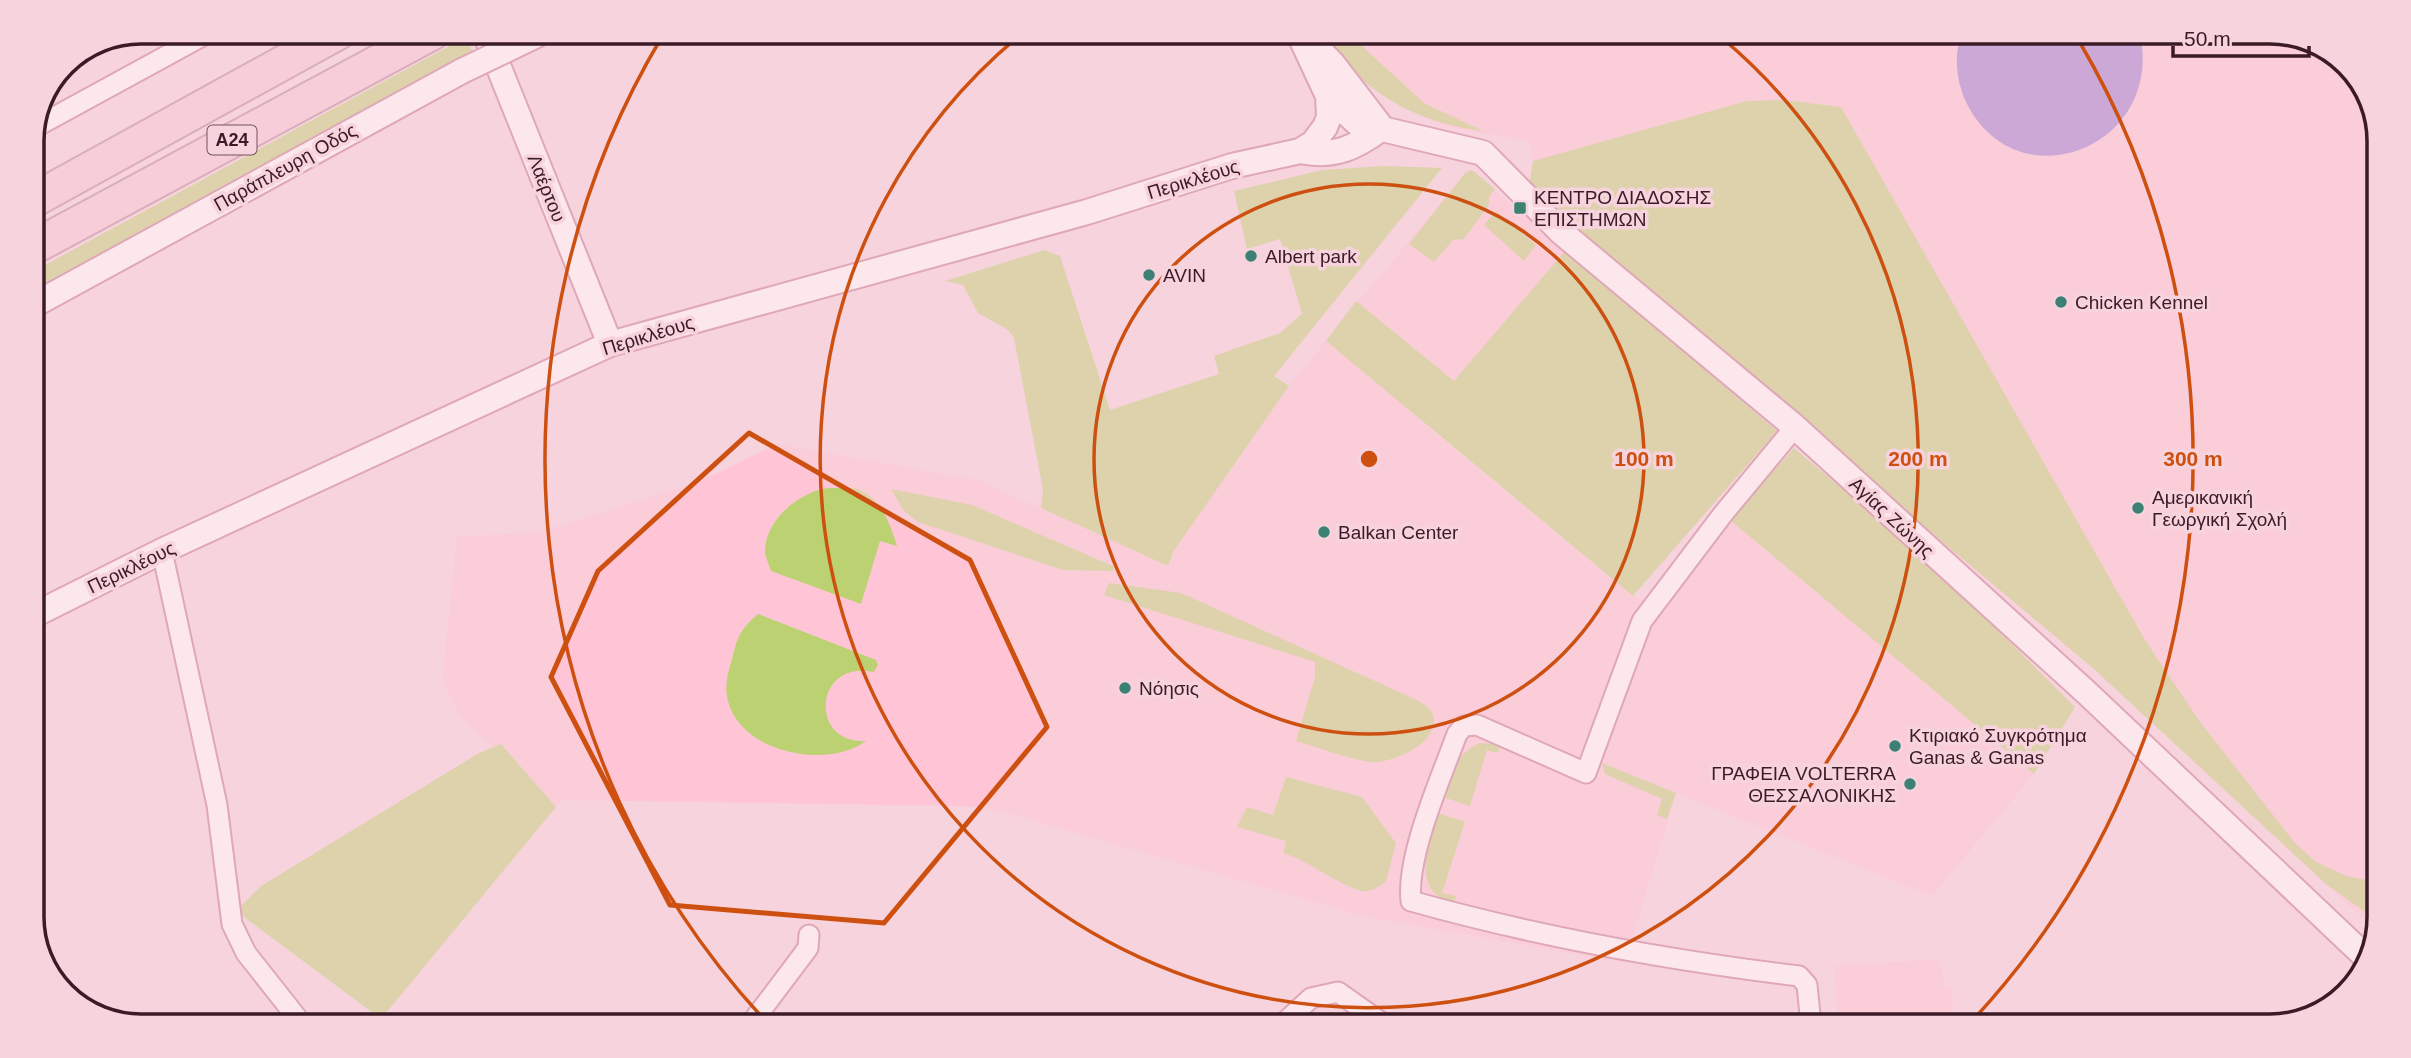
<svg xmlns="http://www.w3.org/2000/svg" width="2411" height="1058" font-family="Helvetica,sans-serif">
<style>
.built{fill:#ffc5d6}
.green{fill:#bcd171}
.water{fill:#9473cc}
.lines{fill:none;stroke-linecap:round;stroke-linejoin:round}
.minor-casing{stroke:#c1728c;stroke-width:23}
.tertiary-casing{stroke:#c1728c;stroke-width:28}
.trunk-casing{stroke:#b18190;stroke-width:37}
.minor{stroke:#fff;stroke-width:19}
.tertiary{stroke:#fff;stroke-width:24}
.trunk{stroke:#f4c6d4;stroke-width:33}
.tertiary-bridge-casing{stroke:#c1728c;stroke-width:28;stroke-linecap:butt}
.tertiary-bridge{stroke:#fff;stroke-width:24}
.marked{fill:none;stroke:#ce5010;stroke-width:5;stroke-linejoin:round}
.ring{fill:none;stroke:#ce5010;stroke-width:3.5}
.poi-dot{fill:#3d8174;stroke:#f7d3dd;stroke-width:2.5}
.labels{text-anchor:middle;stroke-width:7;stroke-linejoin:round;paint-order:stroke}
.shield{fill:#f7d3dd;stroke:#73525d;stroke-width:2}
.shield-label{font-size:18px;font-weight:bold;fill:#3b1b26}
.street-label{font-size:19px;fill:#3b1b26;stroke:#f7d3dd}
.poi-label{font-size:19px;fill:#3b1b26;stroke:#f7d3dd;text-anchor:start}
.rim{fill:none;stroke:#3b1b26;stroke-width:3.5}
.centre{fill:#ce5010;stroke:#f7d3dd;stroke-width:3.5}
.ring-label{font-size:21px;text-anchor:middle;font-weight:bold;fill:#ce5010;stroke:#f7d3dd;stroke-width:7;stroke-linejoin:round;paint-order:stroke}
</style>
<rect width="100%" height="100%" fill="#f7d3dd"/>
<path class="built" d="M1323,36L2312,40L2361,80L2379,134L2371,926L2094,669L1977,572L1529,186L1533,161L1529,141L1447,127L1409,110Z
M1472,170L1565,251L1421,421L1633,596L1653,602L1730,520L2034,774L1932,896L1676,793L1625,963L1362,916L996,810L962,806L562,800L556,807L501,744L493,747L459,716L442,681L457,537L540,532L700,481L778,444L978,480L1168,565L1173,552L1294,379L1466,172Z
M1939,959L1945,987H1952L1954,1023L1838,1025L1834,966Z"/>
<path class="green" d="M1323,36H1357L1363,47L1424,103L1483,131C1416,123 1362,92 1323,36Z
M466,37L476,60L32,297V272Z
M1784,100L1841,107L2145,640L2200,722L2295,843L2316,862L2346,876L2372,881L2371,916L2326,884L2094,669L1647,294L1529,186L1533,161L1747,101Z
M1384,166L1442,168L1274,376L1289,386L1173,552L1168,566L1041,508L1043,490L1014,338L1008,330L978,313L963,285L945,281L1044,250L1060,256L1110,410L1219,374L1214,356L1280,333L1302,314L1280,239L1247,249L1234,191L1322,170Z
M1472,170L1495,189L1489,197V205L1464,239L1453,240L1434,262L1409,244L1466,172Z
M1496,211L1536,245L1524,261L1484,225Z
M1565,251L1777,431L1633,596L1326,341L1356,301L1454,381Z
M1794,448L1927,560L2075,707L2034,774L1730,520Z
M854,488C880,495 890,523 897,546L880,541L861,604L771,571C769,565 765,556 765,550C766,521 795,496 822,489C832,487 844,489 854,488Z
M891,489L972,505L1115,567L1113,571L1063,570L918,522L904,511Z
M1109,583L1181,593L1419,701C1430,707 1436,714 1433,727C1428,747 1390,764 1370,762C1346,758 1320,748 1296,741L1315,677V662L1104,595Z
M758,614L876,660L878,665L874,672C813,659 809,745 866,741C827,770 741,753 728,701C724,686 728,673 732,659C738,635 740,630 758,614Z
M1479,743L1501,744L1498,753L1487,750L1470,806L1443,797C1451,772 1454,756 1479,743Z
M501,744L556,807L381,1019L236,911L261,886L479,753Z
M1602,763L1676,793L1667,819L1657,815L1662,799L1605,774Z
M1286,777L1362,797L1396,843L1386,881C1379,887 1372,892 1362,891C1344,888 1307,860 1283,853L1286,841L1237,827L1247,807L1273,815Z
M1438,813L1465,822L1442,893L1456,896L1454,904C1409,891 1428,844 1438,813Z"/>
<path class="water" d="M1960,39H2141C2160,150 2015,203 1966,102C1957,83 1954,59 1960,39Z"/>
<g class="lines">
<defs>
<path id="minor" d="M34,128L210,32
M1795,427L1723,514L1642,621L1586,773L1477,725L1464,726L1457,734C1441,778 1406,856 1411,901C1539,937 1668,960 1799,976L1807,985L1811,1025
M162,551L217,805L232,924L246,953L298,1019
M753,1021L808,948L809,935
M1284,1023L1311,998L1338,992L1382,1023"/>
<path id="tertiary" d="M485,33L610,344
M1300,36L1328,96L1357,123L1483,153L1561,232L1795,427L2087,693L2370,961
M1307,37L1333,64L1382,128
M1300,151C1334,158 1355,148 1382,128
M32,306L462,71
M32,616L162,551L610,344L1087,212L1232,166L1300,151L1313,143L1325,127L1329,117L1328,96"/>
<path id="trunk" d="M32,201L339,32
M32,248L432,33"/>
</defs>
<use href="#minor" class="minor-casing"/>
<use href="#tertiary" class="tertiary-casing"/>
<use href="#trunk" class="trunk-casing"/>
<use href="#minor" class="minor"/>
<use href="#tertiary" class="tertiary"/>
<use href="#trunk" class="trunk"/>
<defs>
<path id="tertiary-bridge" d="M462,71L539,34"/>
</defs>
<use href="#tertiary-bridge" class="tertiary-bridge-casing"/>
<use href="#tertiary-bridge" class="tertiary-bridge"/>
</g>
<path d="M0 0H2411V1058H0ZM749,433L970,560L1047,727L884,923L670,905L551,677L598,571Z" fill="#f7d3dd" fill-opacity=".55" fill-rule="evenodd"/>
<path class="marked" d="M749,433L970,560L1047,727L884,923L670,905L551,677L598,571Z"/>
<g class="ring">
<circle cx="1369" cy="459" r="275"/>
<path d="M1722 38A549 549 0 1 1 1020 35"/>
<path d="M761 1016A824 824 0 0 1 663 35M2079 41A824 824 0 0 1 1972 1021"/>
</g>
<g class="poi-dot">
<rect x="1513" y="201" width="14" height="14" rx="3.5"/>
<circle cx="1251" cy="256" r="7"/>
<circle cx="1149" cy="275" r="7"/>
<circle cx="2061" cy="302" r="7"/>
<circle cx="2138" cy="508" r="7"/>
<circle cx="1324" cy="532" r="7"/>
<circle cx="1125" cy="688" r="7"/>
<circle cx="1895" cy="746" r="7"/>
<circle cx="1910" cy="784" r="7"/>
</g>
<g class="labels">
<rect class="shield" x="207.5" y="125.5" width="49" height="29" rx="5"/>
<g class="shield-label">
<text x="232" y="146">Α24</text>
</g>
<g class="street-label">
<text transform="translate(285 167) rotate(-29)" y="7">Παράπλευρη Οδός</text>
<text transform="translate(1193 179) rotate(-17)" y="7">Περικλέους</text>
<text transform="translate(547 188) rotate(68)" y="7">Λαέρτου</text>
<text transform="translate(648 335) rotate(-17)" y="7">Περικλέους</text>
<text transform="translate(1892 517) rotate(43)" y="7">Αγίας Ζώνης</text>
<text transform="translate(131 567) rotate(-26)" y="7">Περικλέους</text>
</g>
<g class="poi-label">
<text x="1534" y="204">ΚΕΝΤΡΟ ΔΙΑΔΟΣΗΣ<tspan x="1534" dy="22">ΕΠΙΣΤΗΜΩΝ</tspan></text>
<text x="1265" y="263">Albert park</text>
<text x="1163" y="282">AVIN</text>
<text x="2075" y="309">Chicken Kennel</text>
<text x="2152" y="504">Αμερικανική<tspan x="2152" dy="22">Γεωργική Σχολή</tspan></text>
<text x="1338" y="539">Balkan Center</text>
<text x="1139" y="695">Νόησις</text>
<text x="1909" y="742">Κτιριακό Συγκρότημα<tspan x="1909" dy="22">Ganas &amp; Ganas</tspan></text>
<text x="1896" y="780" text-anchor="end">ΓΡΑΦΕΙΑ VOLTERRA<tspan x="1896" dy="22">ΘΕΣΣΑΛΟΝΙΚΗΣ</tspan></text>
</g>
</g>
<path d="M0 0H2411V1058H0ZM141 44H2270A97 97 0 0 1 2367 141V917A97 97 0 0 1 2270 1014H141A97 97 0 0 1 44 917V141A97 97 0 0 1 141 44Z" fill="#f7d3dd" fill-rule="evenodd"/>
<path class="rim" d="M141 44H2270A97 97 0 0 1 2367 141V917A97 97 0 0 1 2270 1014H141A97 97 0 0 1 44 917V141A97 97 0 0 1 141 44Z"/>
<circle cx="1369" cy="459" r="10" class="centre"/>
<g class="ring-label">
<text x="1644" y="466">100 m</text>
<text x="1918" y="466">200 m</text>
<text x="2193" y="466">300 m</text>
</g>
<path d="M2173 46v10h136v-10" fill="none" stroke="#3b1b26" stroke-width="3.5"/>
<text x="2184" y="46" font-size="21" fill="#3b1b26" stroke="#f7d3dd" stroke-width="5" paint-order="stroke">50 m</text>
</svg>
